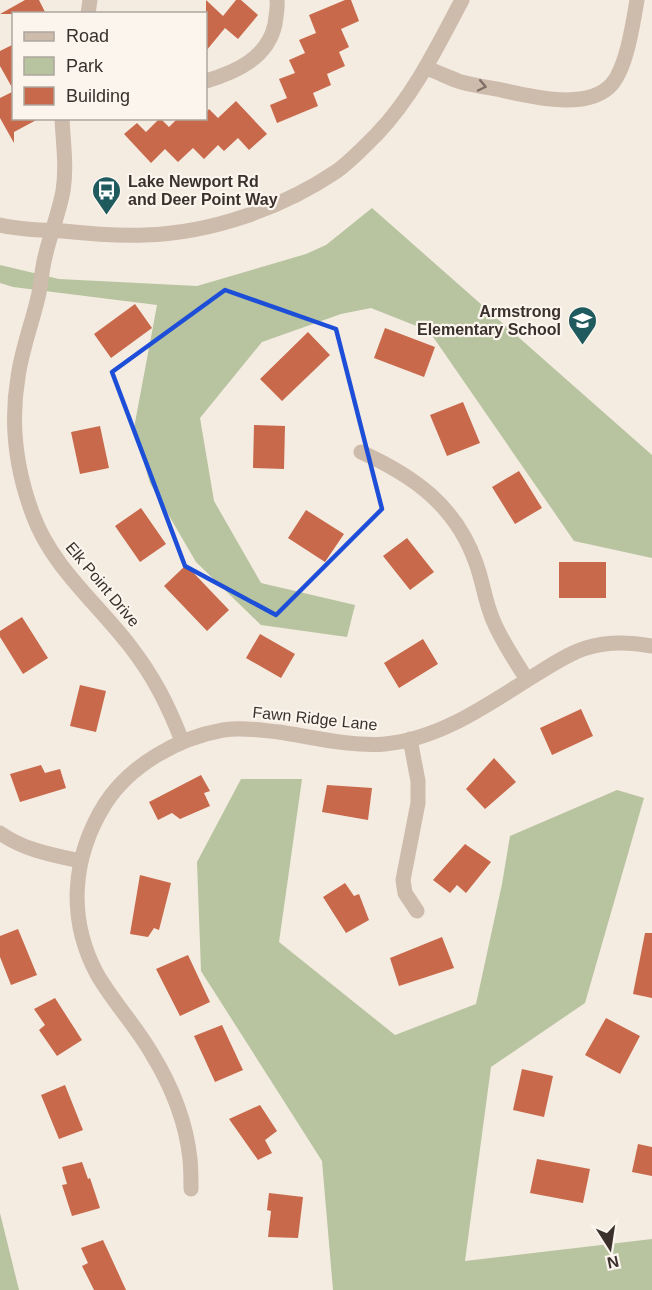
<svg xmlns="http://www.w3.org/2000/svg" width="652" height="1290" font-family="Helvetica,sans-serif">
<style>
.green{fill:#b8c4a0}
.building{fill:#c8694b}
.lines{fill:none;stroke-linecap:round;stroke-linejoin:round}
.minor{stroke:#cdbbac;stroke-width:15}
.oneway{stroke:#7d6f65}
.marked{fill:none;stroke:#1d4ed8;stroke-width:4.5;stroke-linejoin:round}
.labels{text-anchor:middle;stroke-width:4.5;stroke-linejoin:round;paint-order:stroke}
.poi-label{font-size:16px;font-weight:bold;fill:#3b302b;stroke:#fbf5ee;text-anchor:start}
.street-label{font-size:16px;fill:#3b302b;stroke:#fbf5ee}
</style>
<rect width="100%" height="100%" fill="#f4ebe1"/>
<path class="green" d="M372,208L652,455V558L574,541L429,331L371,308L341,314L262,342L200,418L214,501L261,583L355,605L347,637L261,625L196,562L150,483L134,428L157,305L13,287L0,283V265L59,279L197,286L306,254L326,245Z
M241,779H302L279,942L395,1035L476,1004L502,884L510,836L617,790L644,798L585,1003L491,1067L465,1261L652,1239V1290H333L322,1161L201,971L197,862Z
M0,1213L19,1290H0Z"/>
<path class="building" d="M25,0H39L46,14H0Z
M206,0L223,16L236,0H241L258,15L238,39L225,28L206,51Z
M345,0H351L359,21L341,29L349,47L339,52L345,66L327,74L331,85L313,93L318,106L277,123L270,105L287,98L279,79L295,73L289,60L305,53L299,40L316,33L309,15Z
M14,44V91L0,66V51Z
M14,91V118H40L14,132V143L0,118V98Z
M236,101L267,134L249,150L238,138L224,151L218,145L204,159L193,148L178,162L165,149L151,163L124,134L137,123L146,132L160,118L169,127L178,118H206V113L209,109L218,118Z
M135,304L152,328L111,358L94,334Z
M385,328L435,347L424,377L374,358Z
M308,332L330,355L282,401L260,379Z
M463,402L480,443L447,456L430,415Z
M254,425L285,426L284,469L253,468Z
M100,426L109,468L80,474L71,432Z
M519,471L542,508L515,524L492,487Z
M141,508L166,544L140,562L115,526Z
M306,510L344,534L325,562L288,538Z
M407,538L434,572L410,590L383,556Z
M559,562H606V598H559Z
M186,565L229,610L207,631L164,586Z
M22,617L48,658L23,674L0,637V631Z
M260,634L295,654L281,678L246,658Z
M423,639L438,664L399,688L384,663Z
M80,685L106,691L96,732L70,726Z
M581,709L593,736L552,755L540,728Z
M494,758L516,782L485,809L466,789Z
M41,765L45,773L60,769L66,788L20,802L10,774Z
M201,775L210,791L204,793L210,806L180,819L172,813L158,820L149,802Z
M327,785L372,788L368,820L322,812Z
M465,844L491,862L466,893L457,885L450,893L433,880Z
M140,875L171,883L159,930L154,928L148,937L130,934Z
M345,883L354,896L359,894L369,920L346,933L323,897Z
M18,929L37,975L11,985L0,957V936Z
M645,933H652V998L633,994Z
M442,937L454,968L399,986L390,958Z
M188,955L210,1002L180,1016L156,969Z
M55,998L82,1040L57,1056L39,1030L45,1025L34,1009Z
M606,1018L640,1036L620,1074L585,1055Z
M222,1025L243,1070L215,1082L194,1036Z
M522,1069L553,1076L544,1117L513,1110Z
M65,1085L83,1130L59,1139L41,1095Z
M260,1105L277,1131L265,1140L272,1153L258,1160L229,1119Z
M638,1144L652,1147V1176L632,1172Z
M537,1159L590,1169L583,1203L530,1193Z
M82,1162L88,1179L90,1178L100,1208L72,1216L62,1185L67,1184L62,1167Z
M269,1193L303,1197L298,1238L268,1237L271,1211L267,1210Z
M103,1240L126,1290H94L82,1266L88,1263L81,1248Z"/>
<g class="lines">
<path class="minor" d="M88,14L90,0
M426,68C438,72 449,78 461,82C472,85 485,87 497,89C528,96 588,112 612,84C627,66 633,23 637,0
M206,81C236,72 268,58 275,24C276,15 278,8 277,0
M62,118C63,143 67,166 63,191C59,213 50,235 45,257C42,269 41,281 39,293C33,321 22,348 18,377C10,424 16,470 33,515C52,567 97,603 130,646C154,677 168,705 182,741
M0,225C21,230 43,230 63,231C91,234 118,236 145,235C212,233 282,208 337,171C351,161 365,146 377,134C414,95 437,47 462,0
M361,452C414,476 456,506 476,563C483,582 485,602 493,620C502,642 515,660 527,680
M410,739L418,781V803L403,880L405,893L417,911
M0,833C24,850 52,855 80,861
M191,1189C191,1179 191,1169 190,1159C186,1122 171,1085 152,1054C136,1026 113,1002 97,974C67,918 72,857 105,804C130,765 178,738 223,730C241,727 260,730 279,732C312,737 352,747 385,744C440,739 487,705 532,677C550,666 567,654 586,648C608,641 630,642 652,646"/>
</g>
<defs><path id="oneway-chevron" d="M-2-3.5L2.5 0L-2 3.5" fill="none" stroke-width="1.6" stroke-linecap="round" stroke-linejoin="round" transform="scale(1.5)"/></defs>
<use class="oneway" href="#oneway-chevron" transform="translate(482 86) rotate(12)"/>
<path class="marked" d="M225,290L336,329L382,509L276,615L185,566L112,372Z"/>
<defs>
<symbol id="bus-pin" viewBox="-11 -11 22 30"><path d="M0 17L-7.5 6A9.5 9.5 0 1 1 7.5 6Z" fill="#1f5a5e" stroke="#fbf5ee"/><path d="M-5-6H5V4H4V6H2V4H-2V6H-4V4H-5ZM-3.5-4V0h7V-4ZM-3.5 1.2v1.5H-2V1.2ZM2 1.2v1.5H3.5V1.2Z" fill="#fff"/></symbol>
<symbol id="school-pin" viewBox="-11 -11 22 30"><path d="M0 17L-7.5 6A9.5 9.5 0 1 1 7.5 6Z" fill="#1f5a5e" stroke="#fbf5ee"/><path d="M0-5L7-2L0 1L-7-2ZM-4 1L0 2.5L4 1V4Q0 6-4 4Z" fill="#fff"/></symbol>
</defs>
<g fill-rule="evenodd">
<use href="#bus-pin" x="90" y="174" width="33" height="45"/>
<use href="#school-pin" x="566" y="304" width="33" height="45"/>
</g>
<g class="labels">
<g class="poi-label">
<text x="128" y="187">Lake Newport Rd<tspan x="128" dy="18">and Deer Point Way</tspan></text>
<text x="561" y="317" text-anchor="end">Armstrong<tspan x="561" dy="18">Elementary School</tspan></text>
</g>
<g class="street-label">
<text transform="translate(103 584) rotate(50)" y="6">Elk Point Drive</text>
<text transform="translate(315 718) rotate(6)" y="6">Fawn Ridge Lane</text>
</g>
</g>
<rect x="12" y="12" width="195" height="108" fill="#fbf5ee" stroke="#aea6a0" stroke-width="1.5"/>
<rect x="24" y="32" width="30" height="9" fill="#cdbbac" stroke="#aea6a0" stroke-width="1.5"/>
<text x="66" y="42" font-size="18" fill="#3b302b">Road</text>
<rect x="24" y="57" width="30" height="18" fill="#b8c4a0" stroke="#aea6a0" stroke-width="1.5"/>
<text x="66" y="72" font-size="18" fill="#3b302b">Park</text>
<rect x="24" y="87" width="30" height="18" fill="#c8694b" stroke="#aea6a0" stroke-width="1.5"/>
<text x="66" y="102" font-size="18" fill="#3b302b">Building</text>
<g transform="translate(610 1248) rotate(168)" stroke="#fbf5ee" stroke-width="4.5" paint-order="stroke">
<path d="M0-4.5L10 22L0 15L-10 22Z" fill="#3b302b"/>
<text y="-9" font-size="16" font-weight="bold" text-anchor="middle" fill="#3b302b">N</text>
</g>
</svg>
